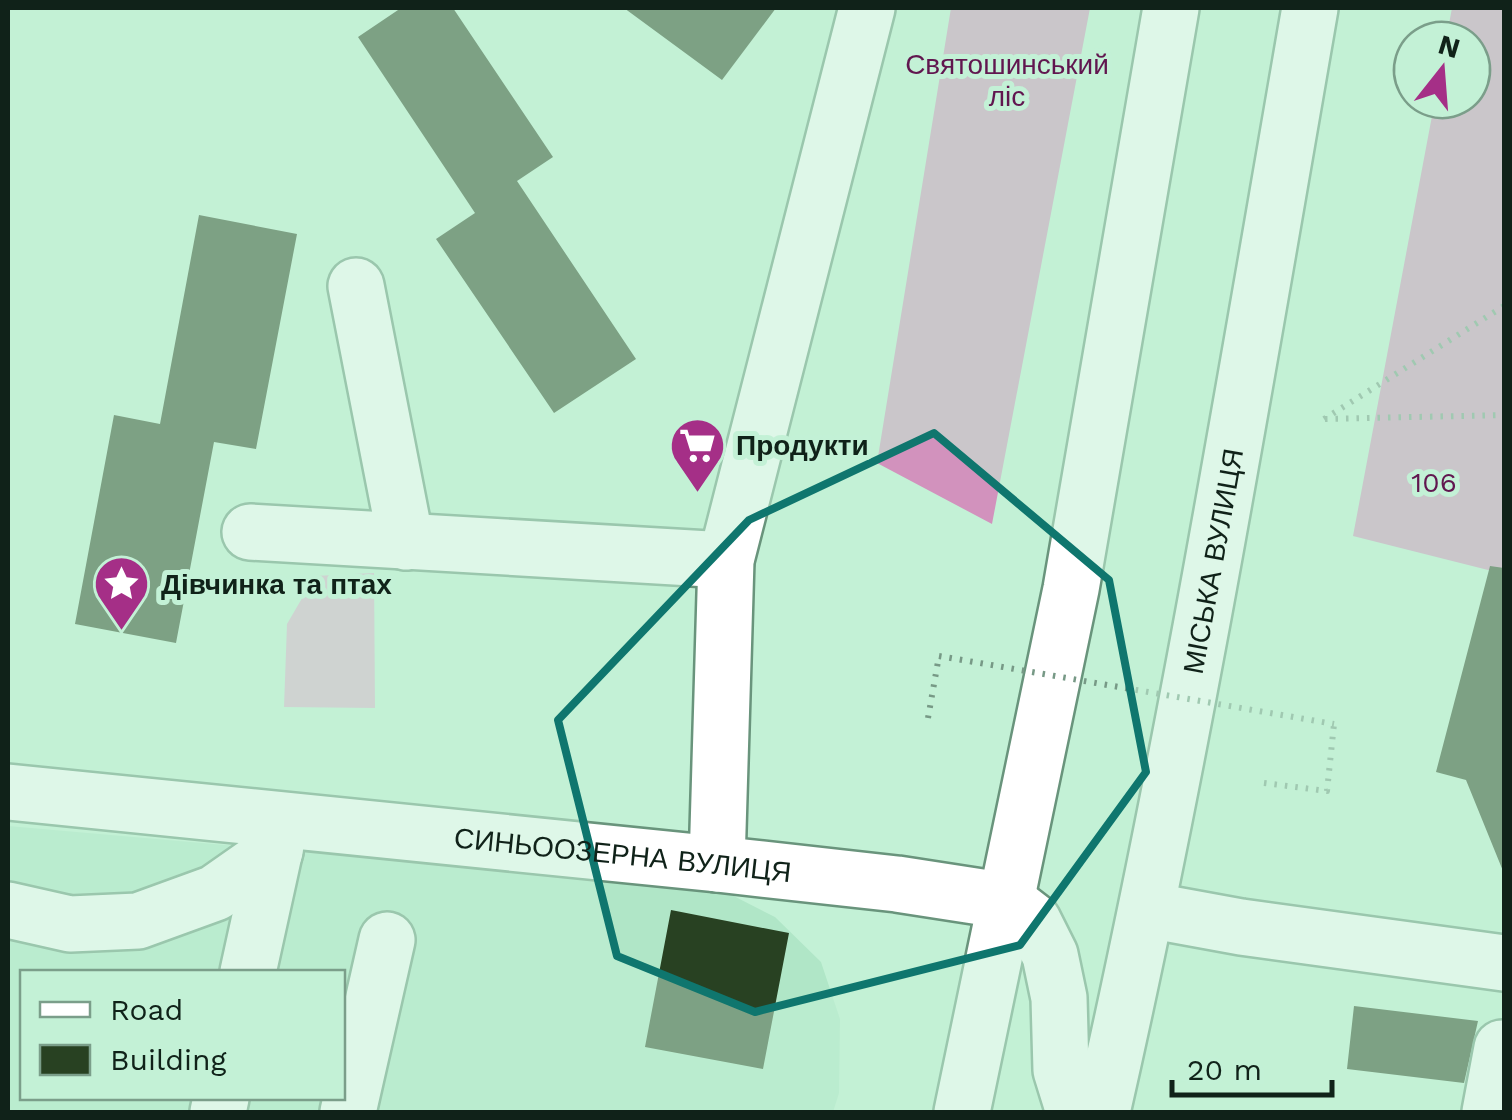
<svg xmlns="http://www.w3.org/2000/svg" width="1512" height="1120" font-family="'Work Sans',sans-serif">
<style>
.built{fill:#b0e6c7;fill-rule:evenodd}
.green{fill:#ddb0cd}
.forest{fill:#d292bd}
.building{fill:#284122}
.lines{fill:none;stroke-linecap:round;stroke-linejoin:round}
.minor-casing{stroke:#69947c;stroke-width:60}
.highway-casing{stroke:#69947c;stroke-width:60}
.path{stroke:#779986;stroke-width:6;stroke-dasharray:2.5 8;stroke-linecap:butt}
.minor{stroke:#fff;stroke-width:55}
.highway{stroke:#fff;stroke-width:55}
.path-bridge{stroke:#779986;stroke-width:6;stroke-dasharray:2.5 8;stroke-linecap:butt}
.marked{fill:none;stroke:#0f766e;stroke-width:8;stroke-linejoin:round}
.labels{text-anchor:middle;stroke-width:10;stroke-linejoin:round;paint-order:stroke}
.park-label{font-size:28px;fill:#61164f;stroke:#c3f1d6}
.poi-label{font-size:28px;font-weight:bold;fill:#102219;stroke:#c3f1d6;text-anchor:start}
.street-label{font-size:28px;fill:#102219;stroke:#c3f1d6}
</style>
<rect width="100%" height="100%" fill="#c3f1d6"/>
<path class="built" d="M8,826L718,888L775,917L821,962L840,1019L839,1093L833,1112H8ZM22,972H342V1098H22Z"/>
<path class="green" d="M374,573L375,708L284,707L287,624L315,576Z"/>
<path class="forest" d="M951,8H1090L992,524L877,463Z
M1452,8H1504V574L1353,536L1435,100H1472V40H1446Z"/>
<path class="building" d="M401,8H453L553,157L517,181L636,359L554,413L436,239L475,213L358,37Z
M624,8H776L722,80Z
M199,215L297,234L256,449L214,442L176,643L75,624L114,415L160,424Z
M1490,566L1504,568L1503,871L1466,780L1436,772Z
M671,910L789,933L763,1069L645,1047Z
M1354,1006L1478,1021L1464,1083L1347,1069Z"/>
<g class="lines">
<defs>
<g id="minor">
<path d="M356,286L406,542"/>
<path d="M250,532L726,560"/>
<path id="s1" d="M8,792L717,864L897,884L1007,901L1033,921L1050,955L1059,998L1061,1070L1074,1112"/>
<path d="M717,864L726,560L867,8"/>
<path d="M8,910L70,924L138,921L215,893L275,851"/>
<path d="M1148,910L1241,927L1504,963"/>
<path d="M248,972L279,831"/>
<path d="M218,1112L221,1098"/>
<path d="M348,1112L387,940"/>
<path d="M1490,1112L1502,1048"/>
</g>
<g id="highway">
<path d="M962,1112L1071,589L1171,8"/>
<path id="s2" d="M1102,1112C1185,747 1246,377 1310,8"/>
</g>
</defs>
<use href="#minor" class="minor-casing"/>
<use href="#highway" class="highway-casing"/>
<path class="path" d="M1324,419L1504,306
M1325,419L1504,415
M928,718L939,656
M1264,783L1327,791L1334,724"/>
<use href="#minor" class="minor"/>
<use href="#highway" class="highway"/>
<path class="path-bridge" d="M939,656L1334,724"/>
</g>
<path d="M0 0H1512V1120H0ZM934,433L1109,580L1146,772L1020,945L755,1012L617,956L558,720L749,520Z" fill="#c3f1d6" fill-opacity=".55" fill-rule="evenodd"/>
<path class="marked" d="M934,433L1109,580L1146,772L1020,945L755,1012L617,956L558,720L749,520Z"/>
<defs>
<symbol id="supermarket-pin" viewBox="-11 -11 22 30"><path d="M0 17L-7.5 6A9.5 9.5 0 1 1 7.5 6Z" fill="#a52f87" stroke="#c3f1d6"/><path d="M-6-5.5h2.5l.6 2H6L4.5 2H-2.5L-4.4-4H-6ZM-1.5 3.2a1.3 1.3 0 1 0 .1 0ZM3 3.2a1.3 1.3 0 1 0 .1 0Z" fill="#fff"/></symbol>
<symbol id="sight-pin" viewBox="-11 -11 22 30"><path d="M0 17L-7.5 6A9.5 9.5 0 1 1 7.5 6Z" fill="#a52f87" stroke="#c3f1d6"/><path d="M0-6L1.8-2.2L6-1.7L2.9 1.2L3.7 5.4L0 3.3L-3.7 5.4L-2.9 1.2L-6-1.7L-1.8-2.2Z" fill="#fff"/></symbol>
</defs>
<g fill-rule="evenodd">
<use href="#supermarket-pin" x="666" y="414" width="63" height="86"/>
<use href="#sight-pin" x="90" y="552" width="63" height="86"/>
</g>
<g class="labels">
<g class="park-label">
<text x="1007" y="74">Святошинський<tspan x="1007" dy="32">ліс</tspan></text>
<text x="1434" y="492">106</text>
</g>
<g class="poi-label">
<text x="736" y="455">Продукти</text>
<text x="161" y="594">Дівчинка та птах</text>
</g>
<g class="street-label">
<text dy="10" stroke="none"><textPath href="#s2" startOffset="562">МІСЬКА ВУЛИЦЯ</textPath></text>
<text dy="10" stroke="none"><textPath href="#s1" startOffset="618">СИНЬООЗЕРНА ВУЛИЦЯ</textPath></text>
</g>
</g>
<rect width="1512" height="1120" fill="none" stroke="#102219" stroke-width="20"/>
<rect x="20" y="970" width="325" height="130" fill="#c3f1d6" stroke="#7b9e8a" stroke-width="2.5"/>
<rect x="40" y="1002" width="50" height="15" fill="#ffffff" stroke="#7b9e8a" stroke-width="2.5"/>
<text x="110" y="1020" font-size="30" fill="#102219">Road</text>
<rect x="40" y="1045" width="50" height="30" fill="#284122" stroke="#7b9e8a" stroke-width="2.5"/>
<text x="110" y="1070" font-size="30" fill="#102219">Building</text>
<g transform="translate(1442 70) rotate(17)"><circle r="48" fill="#c3f1d6" stroke="#7b9e8a" stroke-width="2.5"/>
<path d="M0-8L18 38L0 25L-18 38Z" fill="#a52f87"/>
<text y="-15" font-size="28" font-weight="bold" text-anchor="middle" fill="#102219">N</text>
</g>
<path d="M1172 1080v15h160v-15" fill="none" stroke="#102219" stroke-width="5"/>
<text x="1187" y="1080" font-size="30" fill="#102219" stroke="#c3f1d6" stroke-width="8" paint-order="stroke">20 m</text>
</svg>
